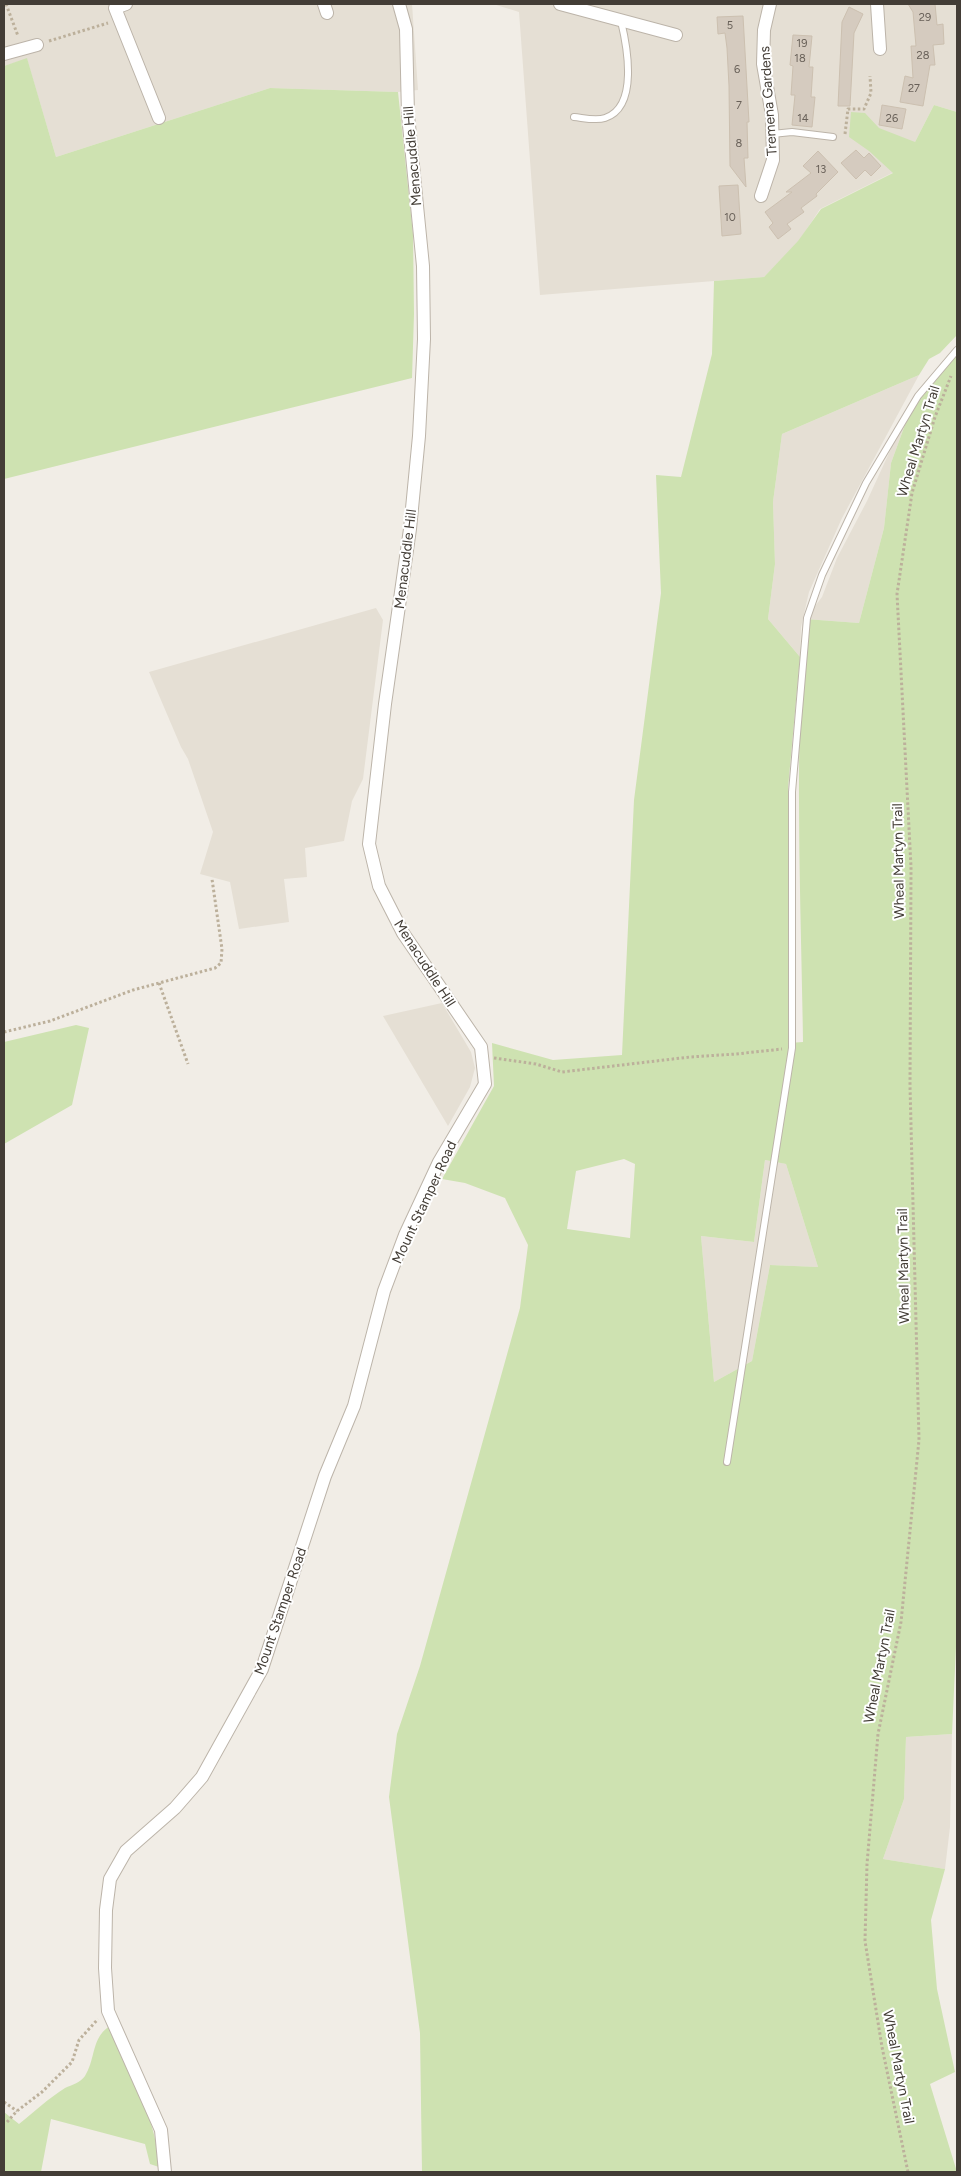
<svg xmlns="http://www.w3.org/2000/svg" width="961" height="2176" font-family="Figtree,sans-serif">
<style>
.residential{fill:#e5dfd4}
.green{fill:#cee2b1;fill-rule:evenodd}
.building{fill:#d5cbbf;stroke:#ccc0b0}
.lines{fill:none;stroke-linecap:round;stroke-linejoin:round}
.service-casing{stroke:#bcb4a9;stroke-width:8}
.minor-casing{stroke:#bcb4a9;stroke-width:14}
.path{stroke:#bcb09b;stroke-width:3;stroke-dasharray:2.5 2.5;stroke-linecap:butt}
.service{stroke:#fff;stroke-width:6}
.minor{stroke:#fff;stroke-width:12}
.labels{text-anchor:middle;stroke-width:4;stroke-linejoin:round;paint-order:stroke}
.number-label{font-size:11px;fill:#686058}
.street-label{font-size:14px;fill:#433d36;stroke:#fff}
</style>
<rect width="100%" height="100%" fill="#f1ede6"/>
<path class="residential" d="M4,4H412L418,90L398,92L270,88L56,157L27,59L4,66Z
M493,4H957V112L934,105L915,142L894,172L820,209L799,241L764,277L540,295L519,12Z
M919,375L842,518L809,592L801,627L800,657L768,619L775,564L773,502L782,434Z
M917,392L891,463L884,528L859,623L805,619L822,597L837,558L867,501Z
M376,608L383,620L363,779L352,801L344,841L305,848L307,877L284,879L289,922L239,929L230,882L200,874L213,832L188,759L181,747L149,672Z
M442,1003L471,1052L475,1068L470,1087L448,1126L383,1016Z
M765,1160L786,1164L818,1267L770,1265L752,1361L714,1382L701,1236L754,1242Z
M952,1734L950,1827L945,1869L883,1859L904,1799L906,1737Z"/>
<path class="green" d="M27,58L56,157L270,88L398,92L413,234L414,314L412,378L4,479V66Z
M934,105L957,112V335L940,353L929,359L919,375L782,434L773,502L775,564L768,619L800,657L788,788L789,1043L803,1042C801,901 794,759 805,619L859,623L884,528L891,463L917,392L957,346V1625L952,1734L906,1737L904,1799L883,1859L945,1869L931,1920L937,1989L955,2072L930,2084L957,2172H422L420,2033L389,1797L397,1734L420,1666L520,1308L528,1245L505,1198L465,1183L442,1179L494,1086L492,1043L553,1060L622,1055L634,800L661,593L656,475L681,477L712,354L714,281L764,277L798,241L821,209L893,173L869,151L849,137L851,112L865,113L879,128L915,142ZM624,1159L635,1164L630,1238L567,1229L576,1171ZM765,1160L786,1164L818,1267L770,1265L752,1361L714,1382L701,1236L754,1242Z
M76,1025L89,1028L72,1105L4,1144V1042Z
M110,2026C129,2064 158,2125 159,2167L150,2164L145,2144L51,2119L41,2172H4V2112L19,2124C34,2112 49,2098 65,2088C72,2085 81,2082 85,2076C96,2058 91,2038 110,2026Z"/>
<path class="building" d="M908,4H935L937,25L943,24L944,44L933,45L935,65H930L923,106L900,102L905,76L913,78L911,46H916L913,12Z
M849,7L863,14L854,33L850,106H838L842,22Z
M743,16L749,122H747L748,158H744L746,187L730,166L729,86L727,48L725,33L718,34L717,17Z
M793,35L812,36L809,67H813L811,97H815L812,127L792,125L795,95H791L793,66L790,65Z
M882,105L906,109L902,129L879,125Z
M856,150L864,158L869,153L881,166L871,176L865,170L856,179L841,163Z
M818,151L838,172L816,194L817,196L801,208L804,212L787,224L791,229L778,239L769,227L773,223L765,212L792,192H786L811,173L803,166Z
M738,185L741,234L722,236L719,186Z"/>
<g class="lines">
<defs>
<path id="service" d="M574,117C584,118 596,121 605,118C639,107 627,46 621,21
M772,134L792,132L833,137
M727,1462L792,1048V792L807,618L822,575L866,483L918,396L957,350"/>
<path id="minor" d="M126,4L115,8L159,118
M324,4L327,13
M560,4L676,35
M877,4L880,49
M4,54L37,45
M761,196L773,160L772,115L763,64L764,30L770,4
M165,2172L161,2130L108,2011L105,1968L106,1910L110,1879L126,1851L175,1808L202,1777L262,1669L325,1476L354,1406L384,1291L405,1235L439,1162L485,1084L481,1047L403,933L379,886L369,844L385,704L410,529L419,436L424,339L423,266L408,115L406,29L399,4"/>
</defs>
<use href="#service" class="service-casing"/>
<use href="#minor" class="minor-casing"/>
<path class="path" d="M6,4L18,36
M49,41L108,23
M845,134L848,109H864L871,93L870,76
M159,983L188,1064
M4,1032L50,1021L133,990L215,968L221,963L222,949L212,879
M494,1058L536,1064L562,1072L690,1057L736,1054L782,1049
M4,2102L17,2111
M7,2122L17,2111L42,2092L72,2062L79,2040L98,2019
M908,2172L882,2047L865,1941L867,1864L878,1734L901,1622L919,1440L910,1086L911,867L897,594L912,493L935,417L951,376"/>
<use href="#service" class="service"/>
<use href="#minor" class="minor"/>
</g>
<g class="labels">
<g class="number-label">
<text x="925" y="21">29</text>
<text x="730" y="29">5</text>
<text x="802" y="47">19</text>
<text x="923" y="59">28</text>
<text x="800" y="62">18</text>
<text x="737" y="73">6</text>
<text x="914" y="92">27</text>
<text x="739" y="109">7</text>
<text x="803" y="122">14</text>
<text x="892" y="122">26</text>
<text x="739" y="147">8</text>
<text x="821" y="173">13</text>
<text x="730" y="221">10</text>
</g>
<g class="street-label">
<text transform="translate(768 101) rotate(-94)" y="5">Tremena Gardens</text>
<text transform="translate(412 156) rotate(-95)" y="5">Menacuddle Hill</text>
<text transform="translate(918 441) rotate(-73)" y="5">Wheal Martyn Trail</text>
<text transform="translate(405 559) rotate(-83)" y="5">Menacuddle Hill</text>
<text transform="translate(898 861) rotate(-91)" y="5">Wheal Martyn Trail</text>
<text transform="translate(425 963) rotate(57)" y="5">Menacuddle Hill</text>
<text transform="translate(424 1202) rotate(-65)" y="5">Mount Stamper Road</text>
<text transform="translate(903 1266) rotate(-91)" y="5">Wheal Martyn Trail</text>
<text transform="translate(280 1611) rotate(-71)" y="5">Mount Stamper Road</text>
<text transform="translate(879 1666) rotate(-79)" y="5">Wheal Martyn Trail</text>
<text transform="translate(899 2067) rotate(79)" y="5">Wheal Martyn Trail</text>
</g>
</g>
<rect width="961" height="2176" fill="none" stroke="#433d36" stroke-width="10"/>
</svg>
